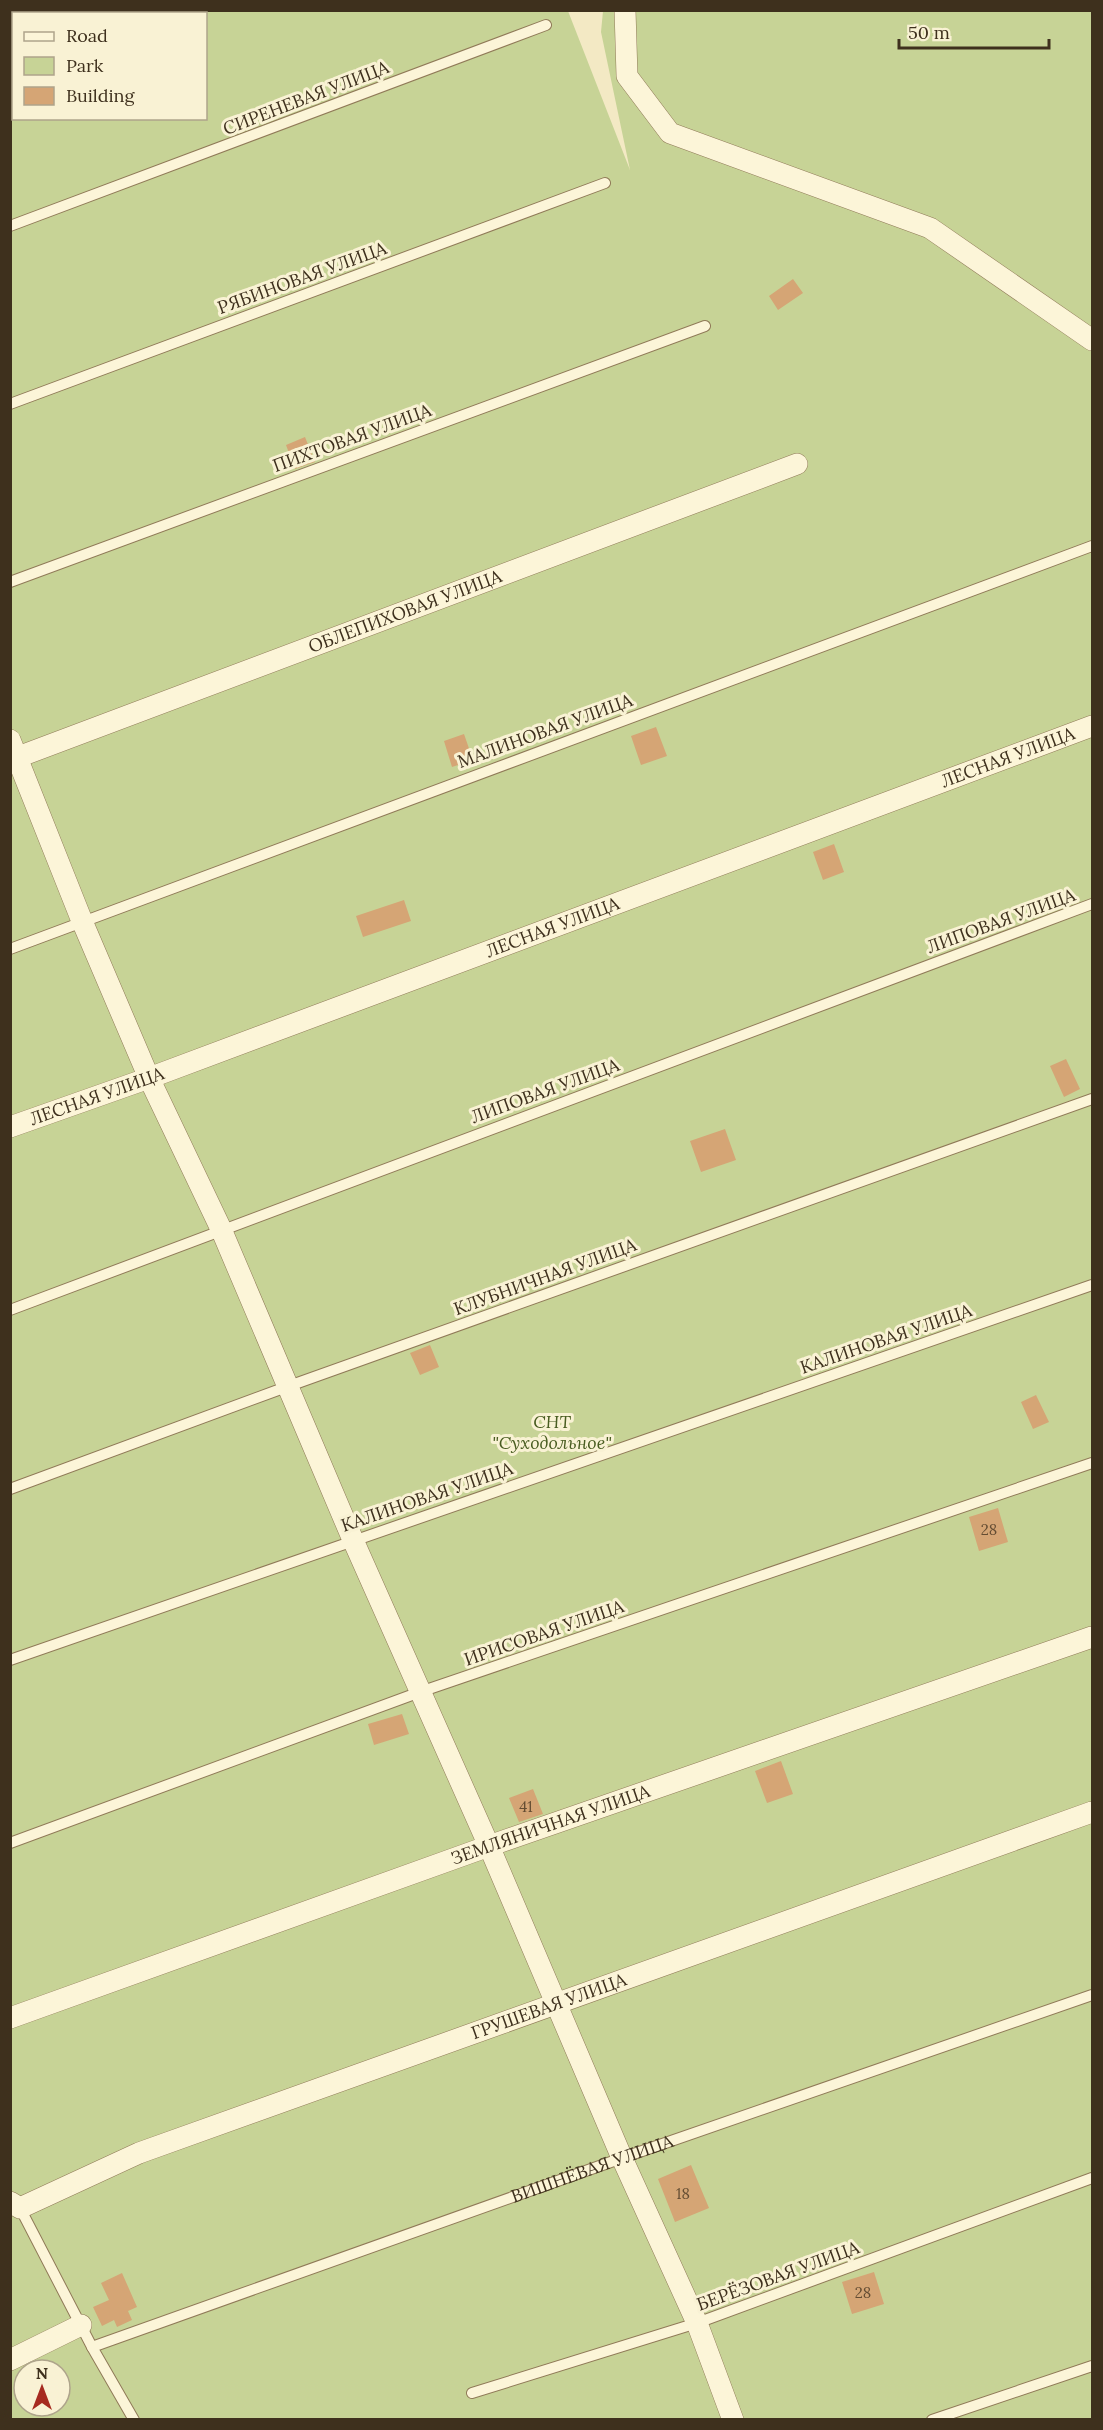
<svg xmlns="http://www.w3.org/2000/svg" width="1103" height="2430" font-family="Lora,serif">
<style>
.green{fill:#c7d396;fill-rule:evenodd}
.building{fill:#d5a575}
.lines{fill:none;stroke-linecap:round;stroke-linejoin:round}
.service-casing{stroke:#907a58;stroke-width:12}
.minor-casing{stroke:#907a58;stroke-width:22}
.service{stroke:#fcf5d8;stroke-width:10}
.minor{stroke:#fcf5d8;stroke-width:21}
.labels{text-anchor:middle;stroke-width:6;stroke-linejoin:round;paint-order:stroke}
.number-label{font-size:15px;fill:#644d33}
.street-label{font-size:18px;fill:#3e301d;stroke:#f9f2d4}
.park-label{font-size:18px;font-style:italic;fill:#495d21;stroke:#f9f2d4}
</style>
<rect width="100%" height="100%" fill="#f3e9c4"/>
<path class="green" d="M11,11H568L630,170L601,32L603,11H1092V2419L11,2420ZM14,14H206V118H14ZM24,2370H60V2406H24Z"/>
<path class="building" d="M793,279L803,293L778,310L769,296Z
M305,437L315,462L295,469L286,445Z
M656,727L667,756L641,765L631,736Z
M464,734L473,760L452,767L444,741Z
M834,844L844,872L823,880L813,852Z
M404,900L411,921L363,937L356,916Z
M1066,1059L1080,1089L1064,1097L1050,1066Z
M725,1129L736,1160L701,1172L690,1141Z
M430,1345L439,1367L420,1375L410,1353Z
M1036,1395L1049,1422L1033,1429L1021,1402Z
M998,1508L1008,1542L979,1551L969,1517Z
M402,1714L409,1734L374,1745L368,1724Z
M781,1761L793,1794L767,1803L755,1771Z
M533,1789L543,1814L519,1822L509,1798Z
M691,2165L709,2208L675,2222L658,2179Z
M874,2272L884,2304L852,2314L842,2282Z
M122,2273L137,2307L128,2311L132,2320L117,2327L114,2320L102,2326L93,2307L109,2300L101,2283Z"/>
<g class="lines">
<defs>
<g id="service">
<path d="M76,14L83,10"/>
<path d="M10,40L14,39"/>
<path d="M10,226L546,25"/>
<path d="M10,404L605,183"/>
<path d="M10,582L705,326"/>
<path d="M10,949L1092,546"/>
<path d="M10,1310L1092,904"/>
<path d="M10,1489L289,1386L1092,1099"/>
<path d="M10,1660L1092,1285"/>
<path d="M10,1843L420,1692L1092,1463"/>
<path d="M20,2208L92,2347L134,2420"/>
<path id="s1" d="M92,2347L622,2158L1092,1995"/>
<path d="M472,2393L697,2323L1092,2178"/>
<path d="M932,2420L1092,2366"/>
</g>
<g id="minor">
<path d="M625,10L627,76L670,133L930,228L1092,340"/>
<path d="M10,740L82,921L149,1078L221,1229L353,1540L489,1846L622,2158L697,2323L733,2420"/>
<path id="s2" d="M10,760L797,464"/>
<path id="s3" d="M10,1127L149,1078L1092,726"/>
<path id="s4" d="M10,2018L489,1846L1092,1637"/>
<path id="s5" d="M10,2202L20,2208L139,2153L1092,1812"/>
<path d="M10,2360L81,2325"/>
</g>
</defs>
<use href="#service" class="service-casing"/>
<use href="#minor" class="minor-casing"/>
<use href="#service" class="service"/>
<use href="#minor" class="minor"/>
</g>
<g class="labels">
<g class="number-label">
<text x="989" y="1535">28</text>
<text x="526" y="1812">41</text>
<text x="683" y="2199">18</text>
<text x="863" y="2298">28</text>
</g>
<g class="street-label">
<text transform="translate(306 98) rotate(-21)" y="6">СИРЕНЕВАЯ УЛИЦА</text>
<text transform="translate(302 278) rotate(-20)" y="6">РЯБИНОВАЯ УЛИЦА</text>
<text transform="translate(352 438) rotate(-20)" y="6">ПИХТОВАЯ УЛИЦА</text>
<text dy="6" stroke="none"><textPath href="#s2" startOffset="422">ОБЛЕПИХОВАЯ УЛИЦА</textPath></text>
<text transform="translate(545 731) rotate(-20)" y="6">МАЛИНОВАЯ УЛИЦА</text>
<text dy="6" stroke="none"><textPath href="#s3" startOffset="1064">ЛЕСНАЯ УЛИЦА</textPath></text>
<text transform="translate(1001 921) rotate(-20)" y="6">ЛИПОВАЯ УЛИЦА</text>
<text dy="6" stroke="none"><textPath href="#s3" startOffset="578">ЛЕСНАЯ УЛИЦА</textPath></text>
<text transform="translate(545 1091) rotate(-20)" y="6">ЛИПОВАЯ УЛИЦА</text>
<text dy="6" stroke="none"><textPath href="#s3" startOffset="92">ЛЕСНАЯ УЛИЦА</textPath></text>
<text transform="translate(545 1277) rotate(-20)" y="6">КЛУБНИЧНАЯ УЛИЦА</text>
<text transform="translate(886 1339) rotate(-19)" y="6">КАЛИНОВАЯ УЛИЦА</text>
<text transform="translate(427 1497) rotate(-19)" y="6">КАЛИНОВАЯ УЛИЦА</text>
<text transform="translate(544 1633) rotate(-19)" y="6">ИРИСОВАЯ УЛИЦА</text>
<text dy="6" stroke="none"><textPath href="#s4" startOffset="574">ЗЕМЛЯНИЧНАЯ УЛИЦА</textPath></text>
<text dy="6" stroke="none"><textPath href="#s5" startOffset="578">ГРУШЕВАЯ УЛИЦА</textPath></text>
<text dy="6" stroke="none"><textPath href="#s1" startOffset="531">ВИШНЁВАЯ УЛИЦА</textPath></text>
<text transform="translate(778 2276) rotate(-20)" y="6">БЕРЁЗОВАЯ УЛИЦА</text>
</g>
<g class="park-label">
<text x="552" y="1428">СНТ<tspan x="552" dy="21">"Суходольное"</tspan></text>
</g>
</g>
<rect width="1103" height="2430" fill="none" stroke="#3e301d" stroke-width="24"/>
<rect x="12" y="12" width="195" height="108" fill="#f9f2d4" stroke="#aea48b" stroke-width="1.5"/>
<rect x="24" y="32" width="30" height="9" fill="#fcf5d8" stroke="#aea48b" stroke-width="1.5"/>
<text x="66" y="42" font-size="18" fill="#3e301d">Road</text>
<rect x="24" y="57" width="30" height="18" fill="#c7d396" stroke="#aea48b" stroke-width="1.5"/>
<text x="66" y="72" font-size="18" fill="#3e301d">Park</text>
<rect x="24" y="87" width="30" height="18" fill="#d5a575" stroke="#aea48b" stroke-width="1.5"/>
<text x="66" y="102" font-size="18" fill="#3e301d">Building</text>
<g transform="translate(42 2388)"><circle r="28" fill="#f9f2d4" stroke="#aea48b" stroke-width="1.5"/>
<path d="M0-4.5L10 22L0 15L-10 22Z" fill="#a62b20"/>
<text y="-9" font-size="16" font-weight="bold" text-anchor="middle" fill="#3e301d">N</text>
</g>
<path d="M899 39v9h150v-9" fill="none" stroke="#3e301d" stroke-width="3"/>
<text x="908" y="39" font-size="18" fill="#3e301d" stroke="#f9f2d4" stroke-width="4.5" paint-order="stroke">50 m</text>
</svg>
